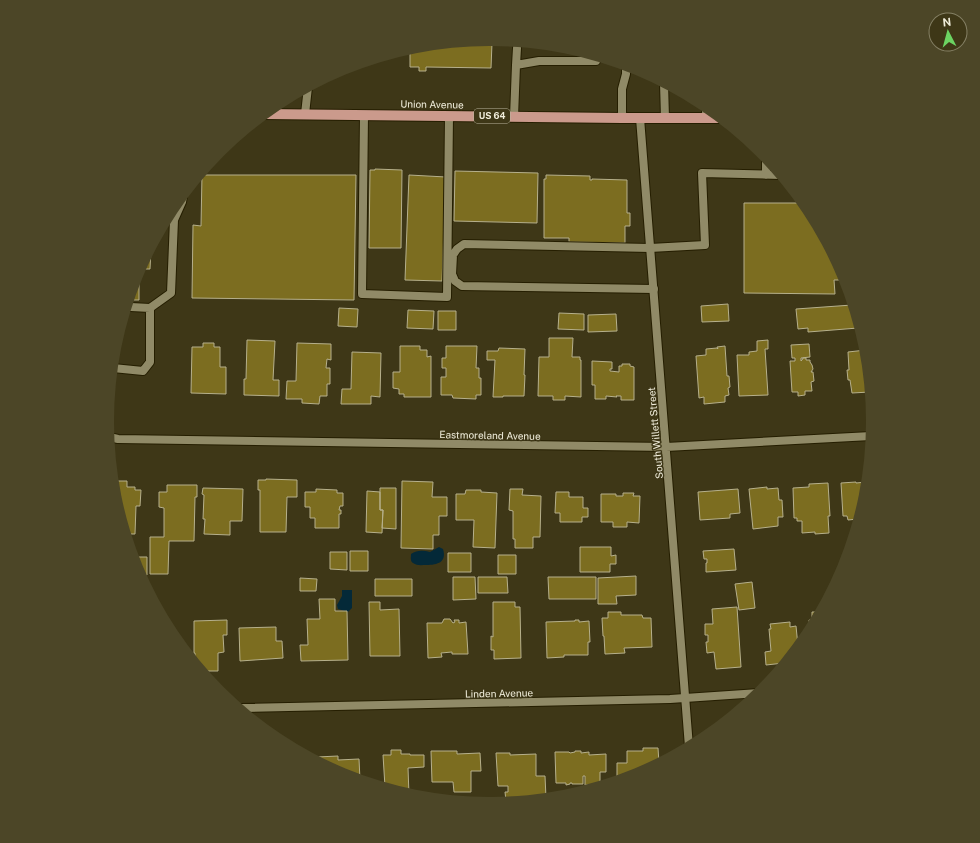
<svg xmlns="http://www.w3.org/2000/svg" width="980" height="843" font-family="'Public Sans',sans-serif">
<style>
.water{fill:#042938}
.building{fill:#7c6d20;stroke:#b6b08c}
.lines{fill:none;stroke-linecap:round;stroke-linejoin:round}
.service-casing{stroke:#251e00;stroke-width:10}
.minor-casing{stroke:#251e00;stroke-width:10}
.primary-casing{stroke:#251e00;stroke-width:12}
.service{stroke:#908a67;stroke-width:8}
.minor{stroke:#908a67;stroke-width:8}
.primary{stroke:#cb9a8c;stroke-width:10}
.labels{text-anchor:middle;stroke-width:3;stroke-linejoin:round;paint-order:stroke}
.shield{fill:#3e3717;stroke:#bbb6a0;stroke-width:1}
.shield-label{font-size:9px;font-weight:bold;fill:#f0eddb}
.street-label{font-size:10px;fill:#f0eddb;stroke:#3e3717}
</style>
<rect width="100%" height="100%" fill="#3e3717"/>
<path class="water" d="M439,547L443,549C447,562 438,565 426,565C422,565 417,566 413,563C410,561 411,557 411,554C417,550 423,550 430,552Z
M342,590H352V608L348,612L338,609L337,605L342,596Z"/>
<path class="building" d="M490,39L524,42V45H498V43H492L491,68L426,67V71H419V67H410V48L416,46Z
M375,169L402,170L401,248H369L370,170H375Z
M455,171L538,173L537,223L454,221Z
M202,175H356L354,300L192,298L193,225L201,226Z
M409,175L446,177L442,281L405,280Z
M546,175L590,176V180H592V179L627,180V213H630V226H625V243L569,242V238H544V179H546Z
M744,203H803L808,209L843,275L845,280H834L835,294L744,293Z
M151,249L150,269H140Z
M139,270V300H129L137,275Z
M728,304L729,321L702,322L701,306Z
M852,305L858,322V328L808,332V328L798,329L796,309Z
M339,308L358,309L357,327L338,326Z
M408,310L434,311L433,329L407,328Z
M438,311H456V330H438Z
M559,313L584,314V330L558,329Z
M616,314L617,331L588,332V315Z
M549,338H573L572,357H580V360H581V397L565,396V400H553V396H538L539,357H549Z
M247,340L275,341L273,380H279V396L244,395V379H246Z
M768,340V349H765L768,395L739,396L737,355H749V352L757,351V341Z
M203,343H214V347H220V367H226V394L191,393L192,347H203Z
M297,343L331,344V360L327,359L326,368H330V384H327V396H320L319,404L302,403V399H286L287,381H296Z
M809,344L810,357L801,358V361L802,360L803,358H806V360H810V362L812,365L813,369L811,372H813L814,381L811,382L812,391H805V395L798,396V392H792L790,361H795V358H792L791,345Z
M400,346H420V350H427V357L431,356V397H404V394H399V389L393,388V372H400Z
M446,346H477L476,368H479V378H481V395H476V399L453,398L452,395H441V377H446V368H442V358H446Z
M725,346L727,376H729L730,387L728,388L729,395L725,396V402L704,404V397L699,398L696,356L706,355V349L717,348L718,349L717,347Z
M499,348L525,349L524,375H525L524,396H503V397H493L495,360H487V351H498Z
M866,350L870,392L852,393L850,380H848L847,370H849L848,352Z
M352,352L381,353L380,397L371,396V404H341L342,389H351Z
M592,361L612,362V369H610V371L619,372V366H622V364H630V366L634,367V400H621V396H616L617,397L606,396V399H595V385H592Z
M266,479L297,480V497H287L286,532H260V490H258V480H266Z
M113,481H127V487H135V490H141L140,506H136L135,534H126L115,496Z
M402,481L433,482L432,497H447V516H439V535H433V549L401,548Z
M856,482V483L866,482L865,496L858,519L848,520L847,516H843L841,483Z
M828,483L830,516H828L829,533L815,534V532L802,533V521H797V518H794L793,488L809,487V484Z
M167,485H197V497H195L194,541H169L168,574H150V537H164V508L159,507V492H167Z
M767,487V489L778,488L779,500H782L783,517H778V526L753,529L749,489Z
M203,488L243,489L242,521H230V535L204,534L205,519H203L204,495L202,494Z
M380,488H396V529L382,528L383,510H380Z
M316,489L337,490V493H343V506H340L339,510H341V514H339V528H315V518H310V507H305V492H316Z
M510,489H523L522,495L541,496L540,537H533V548H515V539H513V511L509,510Z
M738,489L740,513L730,514V518L700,520L698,492Z
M466,490H481V492L497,493L495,548L473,547L474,520H456V494H465Z
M367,491L380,492V510H383L382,533L366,532Z
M556,492H569V497H583V508H588V517H582V522H560V513H555Z
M623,493H634L633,496H640L639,523L627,522V527H613V522H601V494H616V496H623Z
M580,547H611V556L616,555V564H610V572H580Z
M734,549L736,570L706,572V563H707V559H704L703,551Z
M350,551H368V571H350Z
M330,552H347V570L330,569Z
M448,553H471V572H448Z
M498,555H516V574H498Z
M133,557H147V575H141L137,568Z
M636,576V595L616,596L617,604H598V578Z
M453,577H475L476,599L453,600Z
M478,577H507L508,593H478Z
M548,577H596V599H549Z
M300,578L317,579L316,591H300Z
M375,579H412V596H375Z
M752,582L755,608L739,610L735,584Z
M319,599H335V611H347L348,660L301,661L300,645H308L307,619H320Z
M369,602H380V610L399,609L400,656H370Z
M493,602H515V607H520L521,658L494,659V650H491V636L493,637Z
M737,607L741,667L716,669L714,652L707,653L706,642H708V635H705V624H713L712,609Z
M608,612H621V615H642L643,618H651L652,647L624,648L625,653L605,654L604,636H603L602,618H608Z
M812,612H820L808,634V627H810L809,620H812Z
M444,619H450L453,623L455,622L454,620H459V623L466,622L468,654H452V652L441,653L442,657L428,658L427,623H442Z
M227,620V635H223L224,652L218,653V671H202L191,657H195V653H194V621Z
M575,620H579V622L589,621L590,642H588V655H564V657L547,658L546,622L575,621Z
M790,622V627L796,626L798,646L784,663L766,665L765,652L771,651L769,629H771L770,624Z
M276,627V641H282L283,658L240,661L239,628Z
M643,748H658L659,763L636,775L617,781V763H627V751H643Z
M391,750H401V754H410V755H424V767L408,768L409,795L385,787L383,755H391Z
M431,751H457V754L480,753L481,771H471V792H454L453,782H432Z
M575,751H581V753L589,752V755L606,754V772H600V784L585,785V776H583V784H572V783H570V784L566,785V783H556L555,752H569L570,753L575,752Z
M496,753H510V755L536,754V776H545L546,798L525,801V797L514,798V802L490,804V802L506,801L505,792H508V786H498Z
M338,756V760L359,759L360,780L343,775L317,761V757Z"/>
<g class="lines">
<defs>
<path id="service" d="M516,65L517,48
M626,68H635
M664,83L665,118
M305,114L308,87
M364,115L362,294L447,297L449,116
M514,117L516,65L539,61H596V56
M622,118V89L626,74V65
M706,118V107
M766,175V157
M654,289L462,286L455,281L452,274L453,255L457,249L464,244L650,248L705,245L702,173L781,175
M131,307L150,308L171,293L174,220L182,202L183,196
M113,368L143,371L150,362V308"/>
<path id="minor" d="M640,118L689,747
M109,437L118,439L666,447L871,436
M240,708L670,699L759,693"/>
<path id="primary" d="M265,114L622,118H720"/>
</defs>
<use href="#service" class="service-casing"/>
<use href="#minor" class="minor-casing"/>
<use href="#primary" class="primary-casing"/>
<use href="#service" class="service"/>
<use href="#minor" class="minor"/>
<use href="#primary" class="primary"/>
</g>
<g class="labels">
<rect class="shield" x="474" y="109" width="36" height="14" rx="3"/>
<g class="shield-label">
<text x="492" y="119">US 64</text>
</g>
<g class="street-label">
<text transform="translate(432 104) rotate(1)" y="4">Union Avenue</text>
<text transform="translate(655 433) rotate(-95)" y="4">South Willett Street</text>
<text transform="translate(490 435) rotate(1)" y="4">Eastmoreland Avenue</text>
<text transform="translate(499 693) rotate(-1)" y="4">Linden Avenue</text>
</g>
</g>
<path d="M0 0H980V843H0ZM489 46H491A375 375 0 0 1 866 421V422A375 375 0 0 1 491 797H489A375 375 0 0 1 114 422V421A375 375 0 0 1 489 46Z" fill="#4c4627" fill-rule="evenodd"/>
<g transform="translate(948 32) rotate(354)"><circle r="19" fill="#3e3717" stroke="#858065"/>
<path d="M0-3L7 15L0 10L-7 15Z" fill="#6cd362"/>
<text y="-6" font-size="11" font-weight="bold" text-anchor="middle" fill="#f0eddb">N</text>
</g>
</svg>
